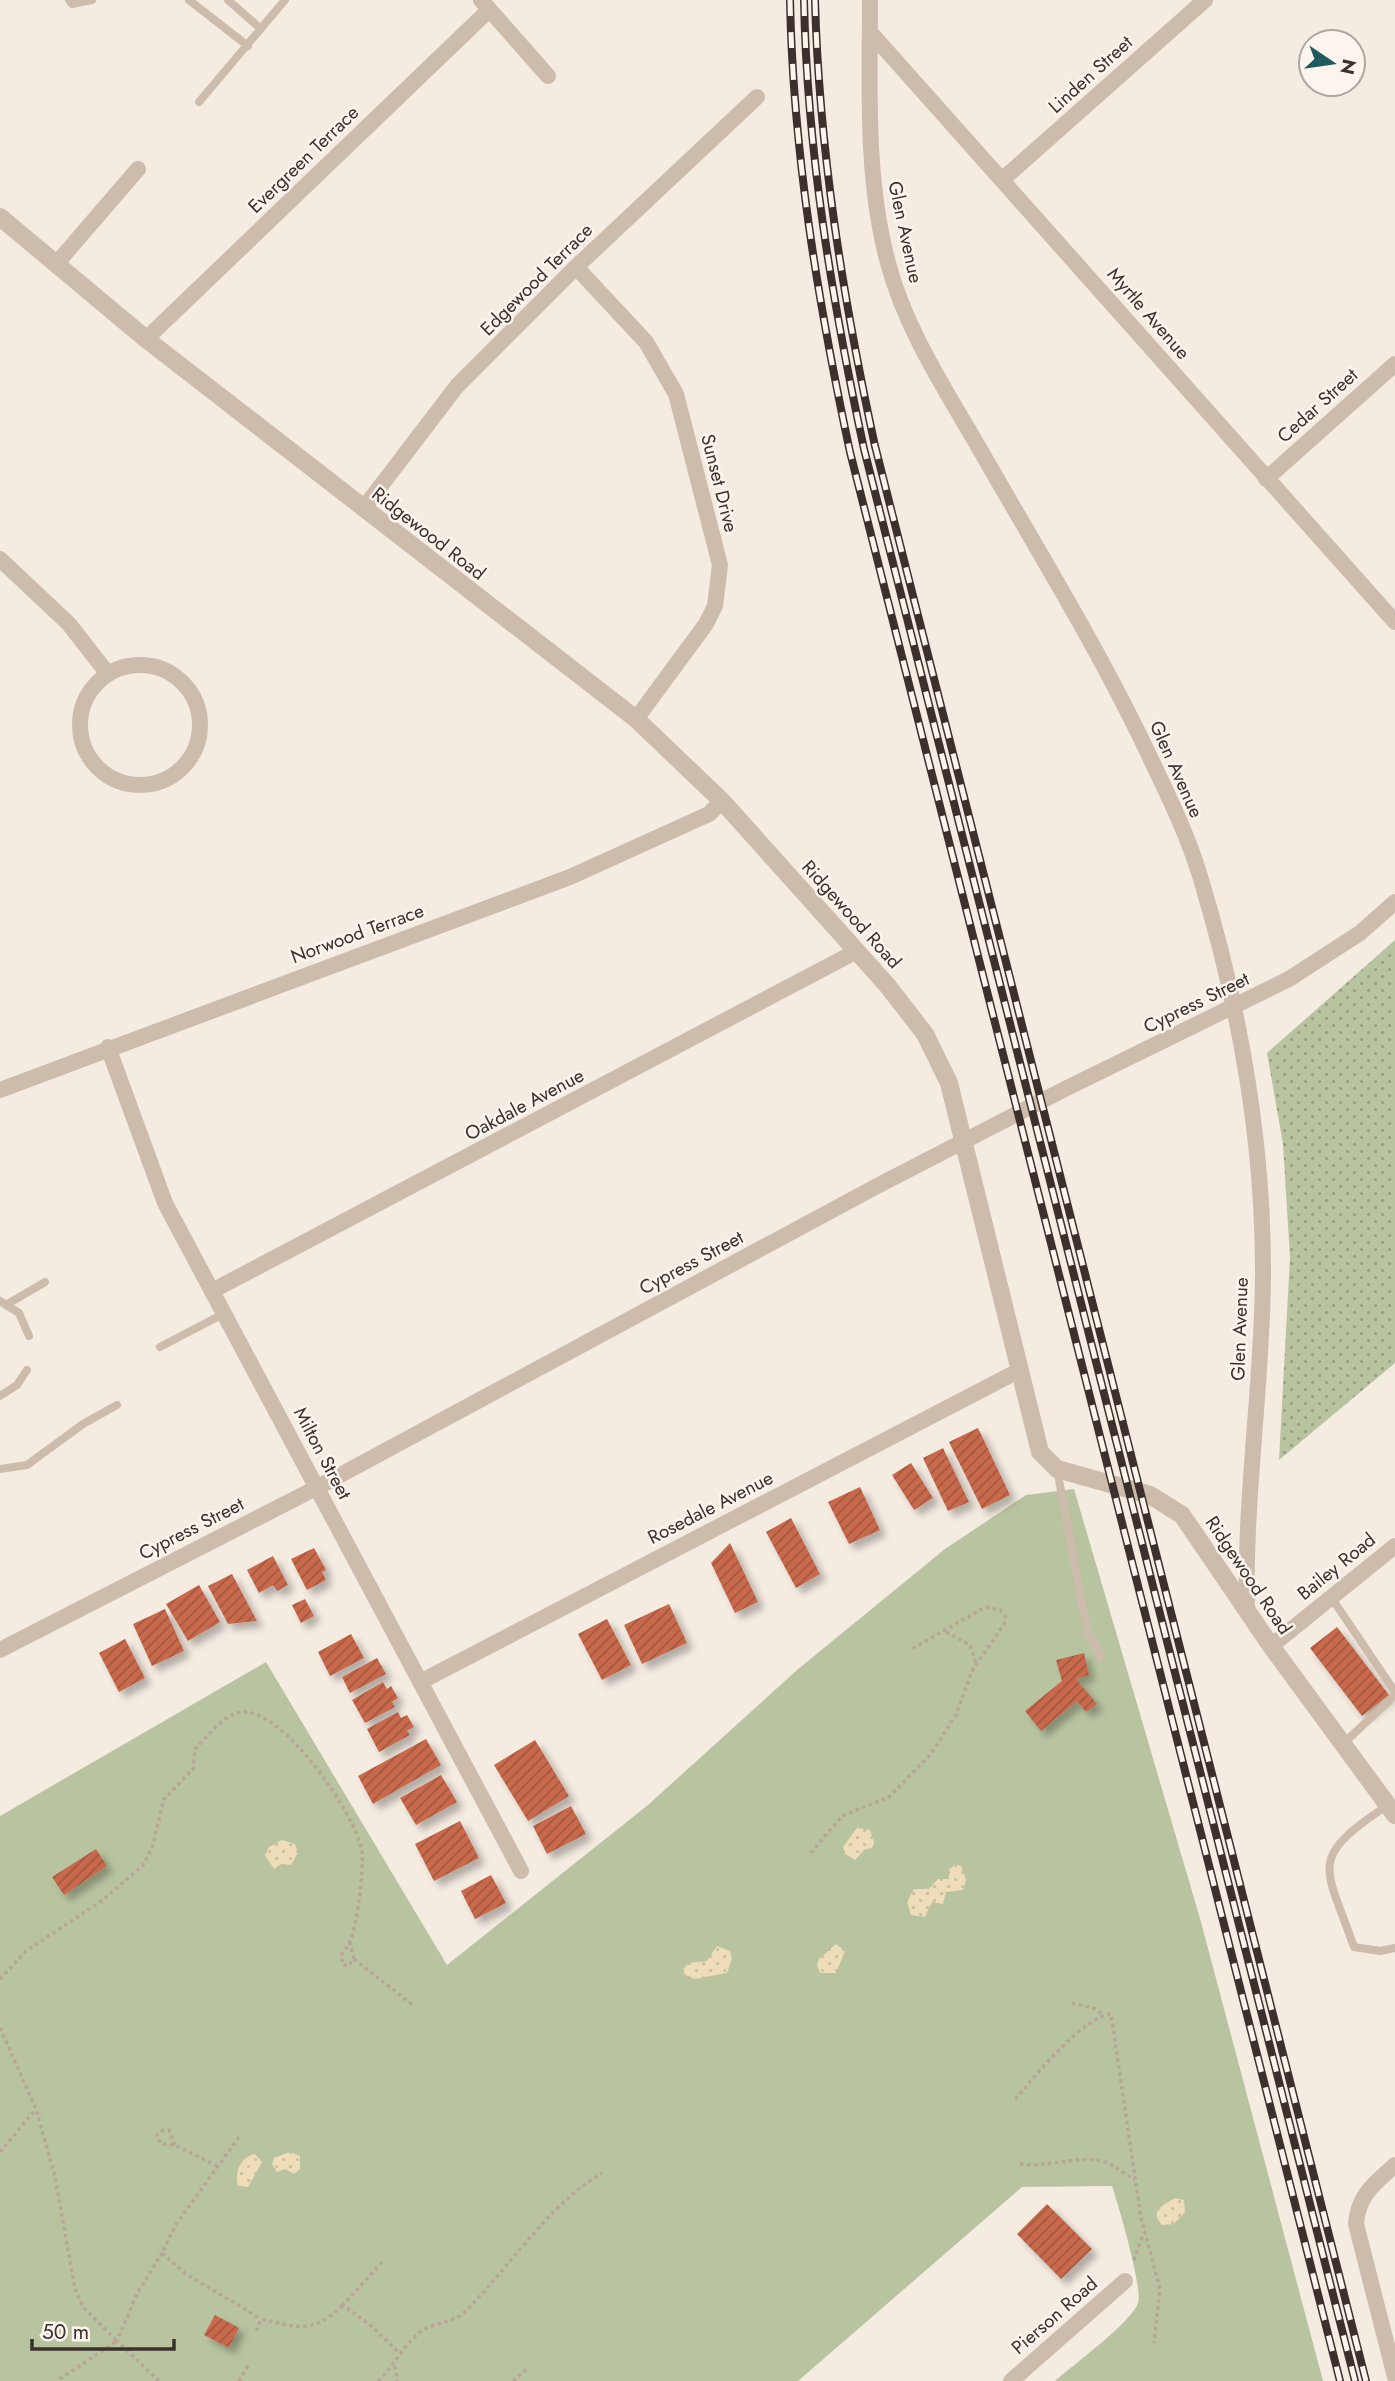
<svg xmlns="http://www.w3.org/2000/svg" width="1395" height="2381" font-family="Jost,sans-serif">
<style>
.grass{fill:#b8c4a0}
.sand{fill:url(#sand-dots)}
.park{fill:url(#park-dots)}
.building{fill:url(#building-hatch);filter:url(#shadow)}
.lines{fill:none;stroke-linecap:round;stroke-linejoin:round}
.path{stroke:#b9a596;stroke-width:3.5;stroke-dasharray:3.5 3.5;stroke-linecap:butt}
.service{stroke:#cdbbac;stroke-width:8}
.minor{stroke:#cdbbac;stroke-width:16}
.tertiary{stroke:#cdbbac;stroke-width:18}
.rail-casing{stroke:#3b302b;stroke-width:8}
.rail{stroke:#fbf5ee;stroke-width:5;stroke-dasharray:16;stroke-linecap:butt}
.labels{text-anchor:middle;stroke-width:5;stroke-linejoin:round;paint-order:stroke}
.street-label{font-size:19px;fill:#3b302b;stroke:#fbf5ee}
</style>
<defs>
<pattern id="sand-dots" width="8" height="8" patternUnits="userSpaceOnUse" patternTransform="scale(1.75)"><rect width="8" height="8" fill="#efdcb8"/><path d="M2 2h.1M6 6h.1" fill="none" stroke="#cebd9e" stroke-width="1.8" stroke-linecap="round"/></pattern>
<pattern id="park-dots" width="8" height="8" patternUnits="userSpaceOnUse" patternTransform="scale(1.75)"><rect width="8" height="8" fill="#b8c4a0"/><path d="M2 2h.1M6 6h.1" fill="none" stroke="#97a083" stroke-width="1.8" stroke-linecap="round"/></pattern>
<pattern id="building-hatch" width="6" height="6" patternUnits="userSpaceOnUse" patternTransform="scale(1.75)"><rect width="6" height="6" fill="#c8694b"/><path d="M-1 1l2-2M0 6l6-6M5 7l2-2" fill="none" stroke="#a4573f"/></pattern>
<filter id="shadow"><feDropShadow dx="6" dy="6" stdDeviation="3.5" flood-color="#0004"/></filter>
</defs>
<rect width="100%" height="100%" fill="#f4ebe1"/>
<path class="grass" d="M1074,1489L1201,1922L1323,2381H1055C1073,2365 1131,2323 1138,2303C1143,2288 1118,2204 1112,2186L1022,2187L798,2381H0V1816L266,1662L447,1965L648,1805L797,1670L945,1549L1026,1495Z"/>
<path class="sand" d="M857,1828L870,1830L874,1842L872,1848L864,1850L855,1860L845,1854L843,1847Z
M282,1840L295,1844L298,1852L291,1865L281,1864L274,1869L265,1855L269,1847Z
M955,1864L961,1866L966,1880L963,1890L946,1892L943,1904L932,1902L925,1917L911,1915L907,1902L914,1889H929L938,1879H949V1870Z
M836,1944L845,1951L836,1973H820L817,1965L819,1959Z
M717,1946L730,1951L732,1959L727,1973L694,1979L685,1975L683,1969L689,1963L707,1961Z
M290,2152L300,2156V2169L294,2174L285,2169L277,2172L272,2164L274,2158Z
M255,2154L262,2162L248,2187L238,2186C234,2173 241,2156 255,2154Z
M1175,2198L1184,2200L1185,2212L1174,2224L1162,2225C1148,2211 1165,2204 1175,2198Z"/>
<path class="park" d="M1395,940V1363L1279,1460L1290,1257L1283,1144L1267,1053Z"/>
<path class="building" d="M978,1428L1010,1495L982,1509L949,1442Z
M943,1448L969,1502L948,1511L923,1458Z
M911,1463L933,1498L914,1510L892,1475Z
M860,1487L880,1530L849,1544L828,1502Z
M791,1518L820,1574L796,1588L766,1532Z
M730,1543L758,1602L735,1613L711,1563Z
M314,1548L326,1570L322,1572L326,1580L307,1590L291,1559Z
M273,1556L288,1585L277,1591L273,1585L259,1593L247,1570Z
M232,1574L257,1621L228,1624L208,1586Z
M199,1585L220,1622L188,1641L166,1604Z
M305,1599L314,1616L301,1623L292,1605Z
M669,1604L687,1643L642,1664L624,1625Z
M165,1609L184,1651L152,1666L133,1624Z
M607,1619L631,1665L602,1680L578,1634Z
M1337,1627L1389,1695L1362,1716L1310,1648Z
M351,1634L364,1658L330,1676L318,1652Z
M125,1639L145,1678L119,1692L99,1653Z
M1084,1653L1089,1675L1076,1679L1097,1704L1086,1712L1077,1701L1041,1731L1025,1711L1062,1681L1056,1660Z
M377,1658L386,1674L350,1693L342,1677Z
M383,1682L387,1689L391,1686L398,1698L392,1702L395,1707L365,1723L352,1700Z
M398,1712L401,1718L407,1715L414,1727L407,1731L410,1735L379,1752L367,1729Z
M426,1739L441,1765L373,1804L358,1776Z
M535,1740L569,1796L528,1821L494,1765Z
M441,1775L457,1802L416,1825L400,1798Z
M571,1806L586,1834L547,1854L533,1826Z
M460,1821L479,1858L434,1881L415,1844Z
M96,1849L107,1866L64,1895L52,1877Z
M491,1875L506,1903L475,1919L461,1891Z
M1047,2204L1092,2249L1061,2279L1017,2234Z
M215,2315L239,2328L229,2348L204,2335Z"/>
<g class="lines">
<path class="path" d="M946,1632L970,1645L976,1663
M811,1853L842,1816L889,1797L930,1755L956,1715L972,1671L1004,1624L1005,1616L1000,1610L985,1607L912,1649
M354,1959L414,2006
M0,1979L26,1951L103,1900L143,1865L152,1848L164,1799L193,1769L195,1749C207,1737 224,1714 241,1712C282,1707 357,1815 362,1852C364,1870 357,1925 350,1942C348,1947 343,1951 341,1956L343,1965L348,1966L354,1959L350,1943
M1072,2003L1096,2009L1103,2015
M0,2028L36,2109L55,2177L75,2289L83,2307L117,2341L57,2381
M1015,2099C1035,2077 1082,2017 1111,2014L1141,2218L1160,2289L1154,2343
M239,2137L175,2226L162,2253L186,2274L261,2319
M175,2145L169,2130L160,2131L157,2135L161,2144L175,2145L217,2166
M0,2152L35,2110
M1020,2164C1048,2168 1083,2154 1105,2162C1116,2166 1125,2174 1135,2180
M1134,2260L1144,2232
M382,2262L343,2305L374,2328L399,2353
M256,2331L261,2319C299,2328 313,2334 343,2305
M395,2366L397,2381
M159,2381L117,2341L137,2294L162,2253
M239,2381L248,2366
M378,2381C394,2366 402,2347 419,2333C433,2321 454,2324 467,2310C509,2267 550,2203 602,2173
M513,2381L528,2368"/>
<path class="service" d="M69,0L72,4L92,0
M189,0L248,46
M228,0L261,29
M199,102L285,0
M0,1301L19,1313L29,1336
M6,1305L45,1282
M160,1347L225,1313
M0,1396L17,1385L27,1370
M0,1469L27,1465L83,1424L117,1405
M1057,1469L1087,1630L1101,1658
M1331,1597L1395,1692
M1343,1744L1395,1695
M1388,1805C1307,1859 1325,1864 1354,1947L1380,1951L1395,1948"/>
<path class="minor" d="M481,0L548,76
M870,0C870,87 865,178 888,263C906,331 947,392 982,453C1038,551 1098,648 1147,751C1166,791 1187,833 1200,876C1239,1005 1264,1143 1263,1278C1262,1389 1244,1499 1247,1610
M870,32L1395,622
M1003,179L1205,0
M57,263L138,169
M576,267L646,342L676,394L720,565L715,606L706,624L636,719
M146,339L489,10
M1266,479L1395,364
M363,509L457,386L576,267L757,97
M0,559L69,624L108,674
M80 725a60 60 0 1 1 120 0a60 60 0 1 1-120 0Z
M108,1047L165,1203L521,1871
M0,1090L570,877L709,814L722,801
M212,1291L855,952
M1271,1646L1395,1546
M0,1650L318,1487L879,1185L1065,1089L1289,979L1360,933L1395,902
M420,1682L1020,1370
M1395,2165C1374,2184 1358,2195 1356,2224L1395,2377
M1011,2381L1125,2281"/>
<path class="tertiary" d="M0,217L146,339L636,719L722,801L887,985L925,1034L949,1083L1040,1452L1057,1469L1150,1495L1182,1515L1271,1646L1395,1815"/>
<defs>
<path id="rail" d="M790,0C793,153 818,302 850,452L1340,2381
M804,0C807,152 832,300 864,449L1355,2381
M815,0C819,151 843,298 875,446L1366,2381"/>
</defs>
<use href="#rail" class="rail-casing"/>
<use href="#rail" class="rail"/>
</g>
<g class="labels">
<g class="street-label">
<text transform="translate(1090 74) rotate(-42)" y="7">Linden Street</text>
<text transform="translate(303 159) rotate(-44)" y="7">Evergreen Terrace</text>
<text transform="translate(906 232) rotate(78)" y="7">Glen Avenue</text>
<text transform="translate(536 279) rotate(-45)" y="7">Edgewood Terrace</text>
<text transform="translate(1149 313) rotate(49)" y="7">Myrtle Avenue</text>
<text transform="translate(1317 405) rotate(-42)" y="7">Cedar Street</text>
<text transform="translate(720 483) rotate(76)" y="7">Sunset Drive</text>
<text transform="translate(429 533) rotate(38)" y="7">Ridgewood Road</text>
<text transform="translate(1177 769) rotate(66)" y="7">Glen Avenue</text>
<text transform="translate(852 914) rotate(48)" y="7">Ridgewood Road</text>
<text transform="translate(357 933) rotate(-20)" y="7">Norwood Terrace</text>
<text transform="translate(1196 1002) rotate(-26)" y="7">Cypress Street</text>
<text transform="translate(524 1104) rotate(-28)" y="7">Oakdale Avenue</text>
<text transform="translate(691 1262) rotate(-28)" y="7">Cypress Street</text>
<text transform="translate(1239 1329) rotate(-88)" y="7">Glen Avenue</text>
<text transform="translate(323 1453) rotate(62)" y="7">Milton Street</text>
<text transform="translate(710 1507) rotate(-27)" y="7">Rosedale Avenue</text>
<text transform="translate(191 1528) rotate(-27)" y="7">Cypress Street</text>
<text transform="translate(1336 1566) rotate(-39)" y="7">Bailey Road</text>
<text transform="translate(1249 1575) rotate(56)" y="7">Ridgewood Road</text>
<text transform="translate(1054 2315) rotate(-41)" y="7">Pierson Road</text>
</g>
</g>
<g transform="translate(1332 63) rotate(103)"><circle r="33" fill="#fbf5ee" stroke="#aea6a0" stroke-width="2"/>
<path d="M0-5L12 26L0 18L-12 26Z" fill="#1f5a5e"/>
<text y="-10" font-size="19" font-weight="bold" text-anchor="middle" fill="#3b302b">N</text>
</g>
<path d="M32 2339v10h142v-10" fill="none" stroke="#3b302b" stroke-width="3.5"/>
<text x="42" y="2339" font-size="21" fill="#3b302b" stroke="#fbf5ee" stroke-width="5" paint-order="stroke">50 m</text>
</svg>
